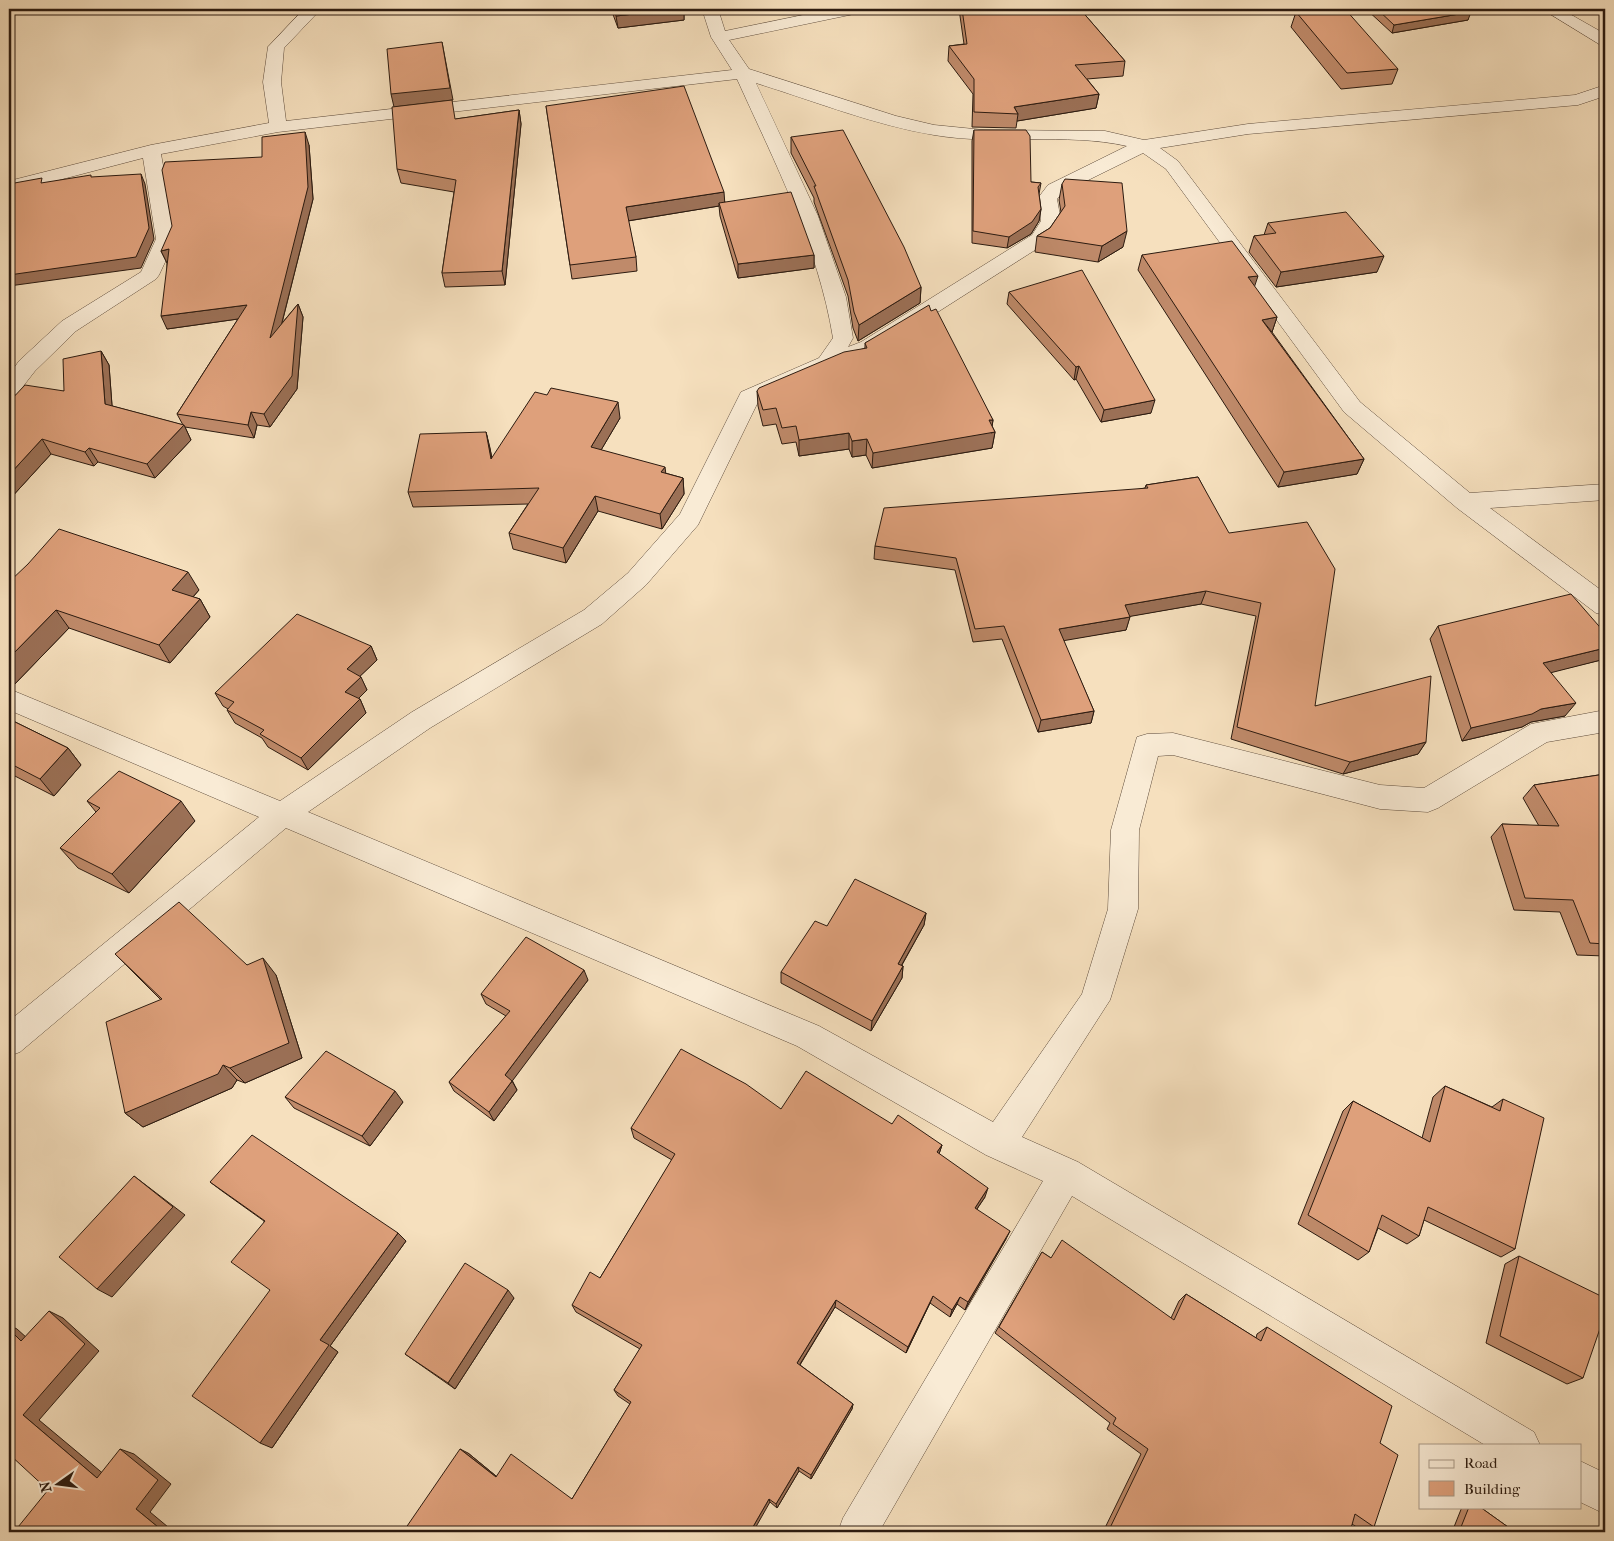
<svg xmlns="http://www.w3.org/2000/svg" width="1614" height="1541" font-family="'IM FELL French Canon',serif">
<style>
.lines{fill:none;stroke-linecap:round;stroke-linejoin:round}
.minor-casing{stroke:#5e4c3c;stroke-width:1}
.minor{fill:#f9ebd5;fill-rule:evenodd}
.wall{fill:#bf8a6a;stroke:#2c1b10}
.shaded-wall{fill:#9b7056;stroke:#2c1b10}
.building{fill:#dea07b;stroke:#2c1b10}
</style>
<rect width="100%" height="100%" fill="#f6e0be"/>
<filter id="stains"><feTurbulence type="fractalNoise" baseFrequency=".004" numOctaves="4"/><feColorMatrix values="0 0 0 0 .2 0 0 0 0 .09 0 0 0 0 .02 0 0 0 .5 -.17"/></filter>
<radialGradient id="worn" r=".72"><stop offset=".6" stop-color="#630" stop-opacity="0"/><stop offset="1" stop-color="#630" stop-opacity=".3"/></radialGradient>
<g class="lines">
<defs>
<path id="minor" d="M304,9H321L284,48L281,82L286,121L732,70L711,37L702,9H718L725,31L832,9H862L860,12L854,14L729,40L749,69L896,116L934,125L984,130L1105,131L1144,140L1248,124L1575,95L1605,85V96L1578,105L1248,134L1160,148L1178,161L1360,402L1470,493L1605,484V500L1490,508L1605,593V615L1596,613L1457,508L1344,412L1166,169L1143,153L1062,193L1057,199L1061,221L1046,243L875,352L758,402L698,525L646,585L602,624L430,728L308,812L819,1026L993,1122L1082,994L1108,909L1111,830L1137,737L1147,734L1173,733L1380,785L1424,788L1531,724L1605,710V732L1547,742L1438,808L1428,812L1380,809L1173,755L1158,756L1139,830L1138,909L1110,1000L1022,1137L1078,1162L1534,1432L1540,1445H1485L1072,1196L879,1532H838L843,1518L1043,1181L986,1155L797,1046L286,828L20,1052L9,1056V1021L259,817L9,710V689L280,801L412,712L584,610L628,573L680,514L741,392L819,358L833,338C818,246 775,163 737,79L278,132L161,154L176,239L159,275L156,279L76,331L35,371L17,394L9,396V375L19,361L62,321L141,272L156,239L143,158L9,193V181L151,145L269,123L263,82L268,47ZM756,83C814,101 874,125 934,135C998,146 1064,132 1127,146L1048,185L1038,198L1041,221L1032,235L861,342L848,347L853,338L846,297L818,216Z
M1542,9H1561L1605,34V46L1599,44Z
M1580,1461L1605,1473V1514L1580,1502Z"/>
</defs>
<use href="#minor" class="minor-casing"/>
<use href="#minor" class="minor"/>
</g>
<path class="wall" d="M611,9H684V20L618,28Z
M959,9H1080L1125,61L1123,76L1087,79L1099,94L1096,108L1017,121L1016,128L972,127L973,94L948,61L949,46L964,44Z
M1366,9H1467L1468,20L1392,33Z
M1296,12L1398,69L1392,84L1341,89L1291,27Z
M546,106L725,202L814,255V268L738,278L720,216L719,206L628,221L636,257L637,271L572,279Z
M519,110L521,124L505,285L445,287L442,273L454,192L401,183L397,169L456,119Z
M974,130L1031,182L1041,183L1039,194L1041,209L1039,221L1031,234L1007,248L972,243V141Z
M791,137L921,287L920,303L858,341L853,328L848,296L814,202V198L791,153Z
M309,145L313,199L282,323L298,304L303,317L297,389L270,427L257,425L254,438L185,427L191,440L155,478L98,462L94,466L51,454L9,500V402L64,391L101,351L109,365L112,406L183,425L177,414L238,319L167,329V263L161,251L262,157Z
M1062,184L1123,247L1098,262L1035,252L1037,236L1050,228L1061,212L1059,200Z
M1268,223L1377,272L1276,287L1249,252L1254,236L1264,235Z
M1142,255L1254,287L1277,317L1272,332L1364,459L1357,474L1278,487L1138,270Z
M1009,292L1151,413L1101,422L1076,379L1074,380L1007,304Z
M931,311L993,420L992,426L995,432L992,448L872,468L866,455L852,457L849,449L799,456L796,442L782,444L776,424L763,426L758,406L757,391L865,348V343Z
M620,418L601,450L665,473L683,478L684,494L662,529L598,511L566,563L513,549L509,533L528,504L413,507L408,492L486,432L492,458Z
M1198,477L1315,706L1426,742L1418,754L1343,774L1231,739L1256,616L1201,604L1130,616L1126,630L1063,640L1094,711L1091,723L1038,732L1002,639L973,642L955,570L874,559L875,546L1145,488L1146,485Z
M9,582L199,590L193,597L200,599L210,617L170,663L69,628L11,688H9Z
M1438,626L1605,659L1551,672L1565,716L1531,722L1522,727L1462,741L1430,639Z
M371,646L377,660L360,676L367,690L358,699H360L366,713L308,770L268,747L262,738L235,723L227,710L228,709L223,706L215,693Z
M9,719L68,748L81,765L54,796L9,773Z
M1605,774V956L1577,955L1560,912L1514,910L1491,837L1502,824L1539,826L1523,798L1534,785Z
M87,801L195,821L129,893L78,868L60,848L96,812Z
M926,913L924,925L902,965L903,966L902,978L871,1031L781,983V972L827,926Z
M115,954L247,965L276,975L302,1058L245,1083L237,1080L232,1088L143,1127L125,1113L161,1000Z
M588,980L512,1080L517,1090L494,1121L454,1091L449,1082L506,1016L486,1004L481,994Z
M1445,1086L1492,1107L1503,1099L1515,1249L1501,1257L1424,1220L1419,1236L1407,1244L1378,1228L1369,1252L1358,1260L1298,1224L1343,1111L1353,1101L1422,1138L1433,1097Z
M285,1097L403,1102L370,1146L294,1108Z
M781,1109L892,1124L942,1145L939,1154L985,1197L977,1209L1006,1239L965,1310L957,1304L950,1317L930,1303L906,1353L835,1307L800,1365L853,1404L852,1409L811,1479L799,1471L777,1508L770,1502L403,1532L468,1453L496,1476L572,1499L630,1404L618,1396L614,1390L640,1349L576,1312L572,1305L600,1278L672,1160L634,1138L631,1128Z
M210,1182L398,1233L406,1241L330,1346L338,1352L272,1448L270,1290L264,1221L222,1191Z
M1042,1252L1051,1258L1171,1318L1179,1301L1186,1294L1256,1338L1257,1334L1267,1327L1380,1443L1374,1527L1361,1530L1352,1524L1350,1532H1103L1141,1454L1107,1429L1110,1423L995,1333Z
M1519,1256L1583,1378L1567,1384L1486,1343L1505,1264Z
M514,1298L455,1389L405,1354Z
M1462,1507H1480L1515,1532H1452Z
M1007,1527L1020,1532H1002L1003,1530Z"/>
<path class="shaded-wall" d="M679,9H684V20L618,28L616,16Z
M1471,12L1468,20L1392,33L1394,25Z
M442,42L453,100L394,107L391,94Z
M1099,94L1096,108L1017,121L1018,114L1014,107Z
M519,110L521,124L505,285L502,271Z
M305,132L309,145L313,199L275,350L270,338Z
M141,174L145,184L154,239L141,268L9,286V275Z
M724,192L725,206L719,203V206L627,221L626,207Z
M1041,209L1039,221L1031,234L1007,248L1009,237Z
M1127,231L1123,247L1098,262L1102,246Z
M169,249L175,262L167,263L161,251Z
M814,255V268L738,278V264Z
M1384,256L1377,272L1276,287L1281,272Z
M1258,276L1253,291L1248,277Z
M921,287L920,303L858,341L859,325Z
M298,304L303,317L297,389L270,427L264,414Z
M247,305L252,317L167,329L161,316Z
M1277,317L1272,332L1262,320Z
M101,351L109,365L113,419L105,404Z
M1079,366L1076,379L1074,380L1076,367Z
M1155,400L1151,413L1101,422L1104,410Z
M618,402L620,418L594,462L591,447Z
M251,412L257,425L254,438L248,425Z
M989,420H993L991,433L995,432L992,448L872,468L873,453Z
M184,425L191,440L155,478L147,464Z
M486,432L490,448L495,475L491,459Z
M849,433V449L799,456V440Z
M42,439L51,454L9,500V475Z
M867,439L866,455L852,457V441Z
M89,448L98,462L94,466L85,452Z
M1364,459L1357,474L1278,487L1284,472Z
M665,467L667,483L661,472Z
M683,478L684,494L662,529L660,514Z
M595,496L598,511L566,563L563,548Z
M188,572L199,590L183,608L172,590Z
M1206,591L1201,604L1121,618L1125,605Z
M200,599L210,617L170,663L159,645Z
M56,610L69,628L11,688L9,685V658Z
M1130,617L1126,630L1056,642L1059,629Z
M371,646L377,660L353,683L347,669Z
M1605,648V659L1534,677L1543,663Z
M361,677L367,690L352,705L345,692Z
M360,699L366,713L308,770L301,758Z
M1576,703L1565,716L1531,722L1522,727L1462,741L1471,728L1541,709Z
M1094,711L1091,723L1038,732L1041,720Z
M1426,742L1418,754L1343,774L1350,762Z
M68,748L81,765L54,796L40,779Z
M181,801L195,821L129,893L112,874Z
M926,913L924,925L896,975L898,964Z
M263,958L276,975L302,1058L245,1083L230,1068Z
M903,966L902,978L871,1031L872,1021Z
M584,970L588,980L510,1084L505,1075Z
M223,1065L237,1080L232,1088L143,1127L125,1113Z
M512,1081L517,1090L494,1121L489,1112Z
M395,1091L403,1102L370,1146L362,1136Z
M942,1145L939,1154L937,1152Z
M134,1176L185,1215L112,1297L97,1289Z
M988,1188L985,1197L972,1216L975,1208Z
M1010,1231L1006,1239L965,1310L968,1302Z
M398,1233L406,1241L330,1346L338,1352L272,1448L260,1443L320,1340Z
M508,1290L514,1298L455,1389L448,1383Z
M933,1296L930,1303L906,1353L908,1347Z
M960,1297L957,1304L950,1317L952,1310Z
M836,1300L835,1307L797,1369V1363Z
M49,1311L63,1318L99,1351L39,1420L112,1481L97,1478L23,1415Z
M9,1325L17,1329L37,1347L21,1341L9,1329Z
M853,1404L852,1409L811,1479V1475Z
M120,1449L134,1454L171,1484L150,1512L174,1532H164L136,1509Z
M460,1449L468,1453L502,1481L496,1477Z
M798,1467L799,1471L777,1508L776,1504Z
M769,1499L770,1502L753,1532H750Z"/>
<path class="building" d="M614,9H679L616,16Z
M962,9H1080L1125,61L1075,65L1099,94L1014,107L1018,114L974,112V79L949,46L967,44Z
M1313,9H1345L1398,69L1347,73L1296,12Z
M1377,9H1467L1471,12L1394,25Z
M442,42L450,88L391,94L387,49Z
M684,86L724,192L626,207L636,257L570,265L546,106Z
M452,100L455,119L519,110L502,271L442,273L456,180L397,169L392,107Z
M843,130L904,247L921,287L859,325L854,312L848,280L814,186H816L791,137Z
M974,130H1026L1030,136L1031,182L1041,183L1038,187L1041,209L1032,222L1009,237L973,231Z
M305,132L308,187L270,338L298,304L292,376L264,414L251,412L248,425L177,414L247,305L161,316L169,249L161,251L172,226L162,170L165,162L262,157V137Z
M141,174L149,228L136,257L9,275V184L42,178L41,183L91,175V177Z
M1065,179L1122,183L1127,231L1102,246L1037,236L1050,228L1065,206L1062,184Z
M791,192L814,255L738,264L719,203Z
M1346,212L1384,256L1281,272L1254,236L1276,233L1268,223Z
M1232,241L1258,276L1248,277L1277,317L1262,320L1364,459L1284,472L1142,255Z
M1082,270L1155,400L1104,410L1079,366L1076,367L1009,292Z
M929,305L931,311L936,309L993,420H989L995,432L873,453L867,439L852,441L849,433L799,440L796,426L782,428L776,408L763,410L757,391L759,388L844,352L867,348L865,343Z
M101,351L105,404L184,425L147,464L89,448L85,452L42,439L9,475V402L25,385L64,391L63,359Z
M551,388L618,402L591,447L665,467L661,472L683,478L660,514L595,496L563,548L509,533L539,488L408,492L420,434L486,432L491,459L535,392L547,395Z
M1198,477L1229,533L1307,522L1335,569L1315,706L1431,676L1426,742L1350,762L1237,727L1261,603L1206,591L1125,605L1130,617L1059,629L1094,711L1041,720L1004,626L975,629L956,558L875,546L884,508L1148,488L1146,485Z
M59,529L188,572L172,590L200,599L159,645L56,610L9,658V582L28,564Z
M1571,594L1605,633V648L1543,663L1576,703L1541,709L1532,714L1471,728L1438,626Z
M297,614L371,646L347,669L361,677L345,692L360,699L301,758L260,734L264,730L227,710L234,702L215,693Z
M9,719L68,748L40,779L9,763Z
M119,771L181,801L112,874L60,848L100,808L87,801Z
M1605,774V944L1590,943L1573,900L1525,898L1502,824L1559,826L1534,785Z
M855,879L926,913L898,964L903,966L872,1021L781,972L815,921L827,926Z
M179,902L247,965L263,958L289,1043L230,1068L223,1065L218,1074L125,1113L106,1022L162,999L115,954Z
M526,937L584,970L505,1075L512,1081L489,1112L449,1082L510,1011L481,994Z
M681,1049L746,1084L781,1109L806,1071L892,1124L898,1115L942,1145L937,1152L988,1188L975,1208L1010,1231L968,1302L960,1297L952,1310L933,1296L908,1347L836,1300L797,1363L853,1404L811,1475L798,1467L776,1504L769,1499L750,1532H403L460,1449L496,1477L511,1454L572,1499L631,1402L614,1390L642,1345L572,1305L590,1272L600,1278L675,1154L631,1128Z
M326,1051L395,1091L362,1136L285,1097Z
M1445,1086L1500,1111L1503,1099L1544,1118L1515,1249L1428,1207L1419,1236L1382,1215L1369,1252L1308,1215L1353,1101L1430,1142Z
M252,1135L398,1233L320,1340L329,1345L260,1443L192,1396L270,1290L231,1262L265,1221L210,1182Z
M134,1176L173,1207L97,1289L59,1257Z
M1062,1240L1174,1320L1186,1294L1261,1341L1267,1327L1392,1406L1380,1443L1398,1455L1374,1527L1355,1514L1350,1532H1108L1148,1449L1113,1424L1116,1418L999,1327L1042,1252L1051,1258Z
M1519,1256L1605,1298V1314L1583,1378L1500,1336Z
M465,1263L508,1290L448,1383L405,1354Z
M49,1311L85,1344L23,1415L97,1478L120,1449L158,1480L136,1509L164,1532H14L48,1490L9,1454V1329L21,1341Z
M1469,1507H1480L1515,1532H1459Z
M1007,1527L1020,1532H1006Z"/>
<rect width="1614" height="1541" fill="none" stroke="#f6e0be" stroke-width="30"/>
<rect x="10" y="10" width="1594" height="1521" fill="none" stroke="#2c1b10" stroke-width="2.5"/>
<rect x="15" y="15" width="1584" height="1511" fill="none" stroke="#2c1b10"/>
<rect x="1419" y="1444" width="162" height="65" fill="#f9ebd5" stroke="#a79886"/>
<rect x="1429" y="1460" width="25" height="8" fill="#f9ebd5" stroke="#a79886"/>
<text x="1464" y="1468" font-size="15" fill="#2c1b10">Road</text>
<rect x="1429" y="1481" width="25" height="15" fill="#dea07b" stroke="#a79886"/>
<text x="1464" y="1494" font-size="15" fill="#2c1b10">Building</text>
<g transform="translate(58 1484) rotate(256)" stroke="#f9ebd5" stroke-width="4" paint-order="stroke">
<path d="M0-4L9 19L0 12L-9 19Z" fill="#2c1b10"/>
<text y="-8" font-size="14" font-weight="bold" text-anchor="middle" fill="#2c1b10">N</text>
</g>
<rect width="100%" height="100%" filter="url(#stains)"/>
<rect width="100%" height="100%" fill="url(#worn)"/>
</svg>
